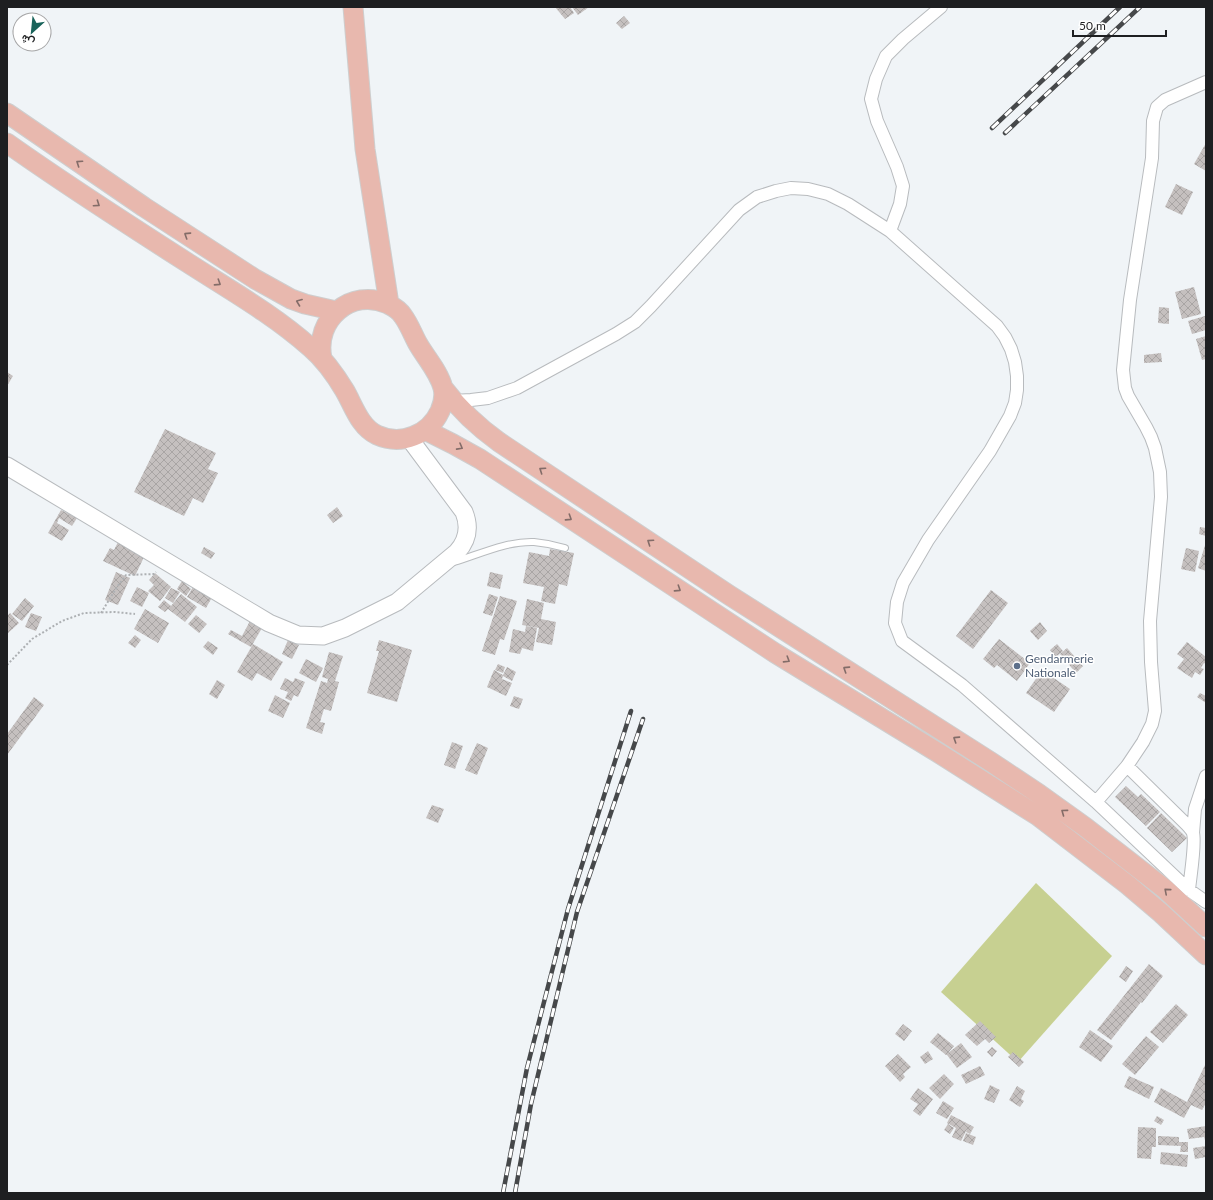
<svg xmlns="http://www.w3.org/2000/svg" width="1213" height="1200" font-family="Lato,Vazirmatn,sans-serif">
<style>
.park{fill:#c7d091}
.building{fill:url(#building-cross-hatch)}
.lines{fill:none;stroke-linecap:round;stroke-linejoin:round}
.service-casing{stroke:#b8bbbe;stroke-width:8}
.minor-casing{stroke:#b8bbbe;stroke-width:14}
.secondary-casing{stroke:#b8bbbe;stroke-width:19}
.primary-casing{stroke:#cecece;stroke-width:21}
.path{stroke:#adb0b3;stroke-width:2;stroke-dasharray:2 2;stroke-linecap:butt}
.service{stroke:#fff;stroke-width:6}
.minor{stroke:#fff;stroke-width:12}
.secondary{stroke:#fff;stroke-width:17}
.primary{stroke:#e8b8ae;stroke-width:19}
.rail-casing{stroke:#46484a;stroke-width:4.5}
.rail{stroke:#fff;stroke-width:3;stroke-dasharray:9;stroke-linecap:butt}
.oneway{stroke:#836c68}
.service-dot{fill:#5c6f8a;stroke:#fff;stroke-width:1.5}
.labels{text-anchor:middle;stroke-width:3;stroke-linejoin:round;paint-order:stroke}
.service-label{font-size:12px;fill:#4e5e75;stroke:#fff;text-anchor:start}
</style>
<defs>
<pattern id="building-cross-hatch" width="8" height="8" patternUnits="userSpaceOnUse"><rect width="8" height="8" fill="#c5c0bf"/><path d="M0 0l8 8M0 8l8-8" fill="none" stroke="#a9a5a4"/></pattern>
</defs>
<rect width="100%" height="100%" fill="#f0f4f7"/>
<path class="park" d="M1036,883L1112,956L1018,1062L941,992Z"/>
<path class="building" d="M555,7H570L574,13L565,19Z
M572,7H589L578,15Z
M624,16L630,23L622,29L616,23Z
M1206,143V171L1194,164Z
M1176,184L1193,192L1182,215L1165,207Z
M1194,287L1201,314L1182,319L1175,292Z
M1159,307L1169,308V324L1158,323Z
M1205,316L1206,330L1192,334L1188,321Z
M1206,336V359L1202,360L1196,339Z
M1161,353L1162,362L1144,363V355Z
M7,372L13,376L7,386Z
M165,429L216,453L208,469L218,473L203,503L193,498L184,516L134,492Z
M337,507L343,516L333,523L327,515Z
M61,510L77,518L72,526L59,518L57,523L69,530L62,541L48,533Z
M1200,527L1206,528V536L1199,534Z
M120,538L144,557L135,576L103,561L110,548L114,550Z
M1206,542V571L1198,568Z
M204,547L215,553L211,559L201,553Z
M1186,548L1199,551L1195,572L1181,569Z
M550,549L574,553L567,586L559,584L555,604L541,601L544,587L523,583L529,552L549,556Z
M116,572L130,578L118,605L105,600Z
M490,572L503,575L500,589L487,586Z
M155,573L171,587L160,601L148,591L154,585L149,580Z
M182,581L191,589L186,596L177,589Z
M196,582L215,592L206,608L187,597Z
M137,587L149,593L142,607L130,601Z
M171,588L180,592L173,603L165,598Z
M991,590L1008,603L973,649L956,636Z
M181,594L197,607L185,622L168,609L165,612L158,607L164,600L171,606Z
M489,594L498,597L492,616L483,613Z
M500,596L517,601L504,640L500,639L495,655L482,651Z
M25,598L34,606L22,621L12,614Z
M527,599L544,603L541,619L556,622L552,645L536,642L539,628L522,625Z
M145,609L169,623L158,643L134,629Z
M10,613L19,623L7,634V616Z
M31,613L42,617L36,631L25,627Z
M196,615L207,624L199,633L188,624Z
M250,621L262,628L251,647L228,634L231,630L242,636Z
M1040,622L1047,631L1038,640L1030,631Z
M526,626L537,628L533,651L522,648L520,654L509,652L513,629L525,632Z
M135,635L141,640L135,648L128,643Z
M999,639L1030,663L1017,681L997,665L994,668L983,659Z
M288,640L299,645L292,659L282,654Z
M379,640L412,650L397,702L367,693L379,651H376Z
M208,641L218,648L213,655L203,647Z
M1187,642L1206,657V664L1204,663L1201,668L1204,669L1200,675L1195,672L1192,678L1177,668L1184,659L1177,654Z
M253,644L283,662L271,681L257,673L252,681L237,672Z
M1057,644L1063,651L1056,657L1050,650Z
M1067,648L1083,666L1076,673L1060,654Z
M329,652L343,656L335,681L339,682L331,711L324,709L320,722L325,723L322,734L306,728L321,681L327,683L328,679L322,677Z
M306,659L323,668L316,682L299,673Z
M498,664L505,667L503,673L495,670Z
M507,667L516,672L512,681L503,676L502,679L512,683L506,696L487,687L494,670L503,675Z
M1042,670L1070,689L1054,712L1026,693Z
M285,678L293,682L295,678L305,682L298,697L294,695L291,701L285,698L288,692L280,689Z
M217,680L225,685L217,699L209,694Z
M1200,693L1206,696V703L1197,697Z
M275,695L290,703L283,718L268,711Z
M514,696L523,699L519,709L510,706Z
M34,697L44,705L7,755V734Z
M452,742L463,746L455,769L444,765Z
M477,743L488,748L477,775L465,770Z
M1126,786L1138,797L1141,794L1160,812L1146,826L1115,797Z
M432,805L444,809L438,823L426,818Z
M1161,813L1187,838L1172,852L1147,828Z
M1149,964L1163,976L1142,1003L1141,1002L1111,1040L1097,1030Z
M1126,966L1133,971L1126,982L1119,977Z
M1176,1004L1188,1015L1163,1043L1150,1032Z
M980,1021L996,1037L989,1043L985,1039L977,1046L965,1035Z
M903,1024L912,1031L904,1041L895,1034Z
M1090,1030L1113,1046L1101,1062L1079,1047Z
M938,1033L954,1046L948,1053L961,1043L972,1057L957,1068L947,1055H946L930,1042Z
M1146,1036L1159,1047L1135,1075L1122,1064Z
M992,1047L997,1051L992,1057L987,1052Z
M928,1051L933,1059L925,1064L920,1057Z
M1013,1052L1024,1062L1019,1067L1008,1057Z
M898,1054L911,1067L903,1074L905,1077L900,1082L885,1066Z
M1206,1063V1103L1202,1110L1191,1105L1184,1118L1154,1102L1161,1088L1187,1102Z
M980,1066L985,1075L966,1084L961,1075Z
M944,1074L954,1084L940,1099L929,1088Z
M1129,1076L1154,1087L1149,1099L1124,1087Z
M990,1085L1000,1090L994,1103L984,1099Z
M1017,1086L1025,1091L1021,1099L1024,1101L1020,1107L1009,1100Z
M918,1088L933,1099L920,1116L913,1111L918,1104L910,1099Z
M943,1101L954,1108L947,1119L936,1113Z
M951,1115L974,1127L970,1134L966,1132L967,1129L961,1141L952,1137L956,1128L947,1123Z
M1157,1116L1164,1120L1161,1125L1154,1121Z
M948,1124L954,1128L950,1134L944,1130Z
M1206,1126V1143L1204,1137L1189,1139L1187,1129Z
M1138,1127L1156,1128V1147H1152L1151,1159L1137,1158Z
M966,1133L976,1137L973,1145L963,1141Z
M1158,1136L1179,1137V1142H1188V1152H1180L1181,1146L1158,1145Z
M1206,1146V1157L1195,1159L1193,1148Z
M1161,1152L1188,1155L1187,1167L1160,1164Z"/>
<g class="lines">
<defs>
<path id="service" d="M454,562C480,554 507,541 534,542C545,543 555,545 565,548"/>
<path id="minor" d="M890,231L900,204L903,186L897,167L877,121L871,99L876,79L886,56L903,39L941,7
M452,401L471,400L488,398L517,388L616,334L635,322L651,306L739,210L757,197L776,191L791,188L808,189L828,194L848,204L890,231L997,326L1005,337L1011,349L1015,362L1017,376V390L1015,403L1010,416L990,451L928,540L903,583L897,602L895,623L902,641L962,685L1096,802L1189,890L1206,902
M1127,766L1181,819C1185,823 1191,828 1193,833C1196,843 1190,878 1189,890
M1096,802L1127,766L1143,742L1152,724L1155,711L1151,662L1150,621L1161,497L1160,472L1155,448L1151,437L1146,427L1128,396L1125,388L1123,370L1130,300L1152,158L1153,121L1157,107L1165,100L1206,82
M1193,833L1195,809L1206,776"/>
<path id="secondary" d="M7,466L269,623L298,635L323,636L345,628L397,602L457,552C468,540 470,527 464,512L409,438"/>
<path id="primary" d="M353,7L365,149L389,304
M7,113L144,207L255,279L291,299L305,304L336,311
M7,143C66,185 127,224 188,263C230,290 274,315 311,348C325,360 336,376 345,391C354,407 360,427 377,435C401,446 429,435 440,411C443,404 445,396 443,388C439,372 426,358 418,344C413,335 409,324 403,316C400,311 394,307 388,304C351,287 314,320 322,358
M444,389C460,410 478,427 499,442L729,595L991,762L1039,794L1085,827L1165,889L1206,927
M425,430L453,444L480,459L775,653L937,752L1038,816L1128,885L1161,913L1206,955"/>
</defs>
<use href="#service" class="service-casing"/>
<use href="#minor" class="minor-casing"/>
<use href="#secondary" class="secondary-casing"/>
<use href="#primary" class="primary-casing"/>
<path class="path" d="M101,613L117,587L126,575L154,574L156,572
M7,665L32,639L62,621L84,613L115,612L135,614"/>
<use href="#service" class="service"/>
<use href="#minor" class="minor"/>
<use href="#secondary" class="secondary"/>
<use href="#primary" class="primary"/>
<defs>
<path id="rail" d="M992,128L1120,7
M1005,133L1140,7
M503,1193L527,1068L568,909L631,711
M515,1193L531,1104L577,912L643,719"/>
</defs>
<use href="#rail" class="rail-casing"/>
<use href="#rail" class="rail"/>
</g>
<defs><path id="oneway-chevron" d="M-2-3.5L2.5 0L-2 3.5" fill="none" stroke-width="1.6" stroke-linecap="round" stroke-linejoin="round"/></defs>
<g class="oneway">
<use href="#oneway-chevron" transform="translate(79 163) rotate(-146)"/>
<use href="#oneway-chevron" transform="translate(97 204) rotate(34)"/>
<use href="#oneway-chevron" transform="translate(187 235) rotate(-147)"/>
<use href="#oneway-chevron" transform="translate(218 283) rotate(33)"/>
<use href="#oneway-chevron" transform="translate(299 302) rotate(-159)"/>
<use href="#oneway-chevron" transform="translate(460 447) rotate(29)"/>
<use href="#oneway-chevron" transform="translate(542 470) rotate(-146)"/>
<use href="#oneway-chevron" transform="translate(569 518) rotate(33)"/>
<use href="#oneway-chevron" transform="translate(650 542) rotate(-146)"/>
<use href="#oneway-chevron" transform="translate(678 589) rotate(33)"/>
<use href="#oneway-chevron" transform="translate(787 660) rotate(32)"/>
<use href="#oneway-chevron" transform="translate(846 669) rotate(-147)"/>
<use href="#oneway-chevron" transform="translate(956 739) rotate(-147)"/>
<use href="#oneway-chevron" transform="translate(1064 812) rotate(-144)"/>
<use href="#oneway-chevron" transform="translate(1167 891) rotate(-139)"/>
</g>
<circle class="service-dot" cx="1017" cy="666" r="4"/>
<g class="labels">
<g class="service-label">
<text x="1025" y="663">Gendarmerie<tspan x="1025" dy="14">Nationale</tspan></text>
</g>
</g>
<rect width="1213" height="1200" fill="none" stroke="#1e1f21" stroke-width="16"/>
<g transform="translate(32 32) rotate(207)"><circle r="19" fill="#ffffff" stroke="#a5a5a6"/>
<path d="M0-3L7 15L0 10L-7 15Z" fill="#19635a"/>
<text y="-6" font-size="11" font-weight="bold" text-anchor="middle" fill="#1e1f21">ش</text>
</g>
<path d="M1073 30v6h93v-6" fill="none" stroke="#1e1f21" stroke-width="2"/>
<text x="1079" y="30" font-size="12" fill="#1e1f21" stroke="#ffffff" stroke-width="3" paint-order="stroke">50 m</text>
</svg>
